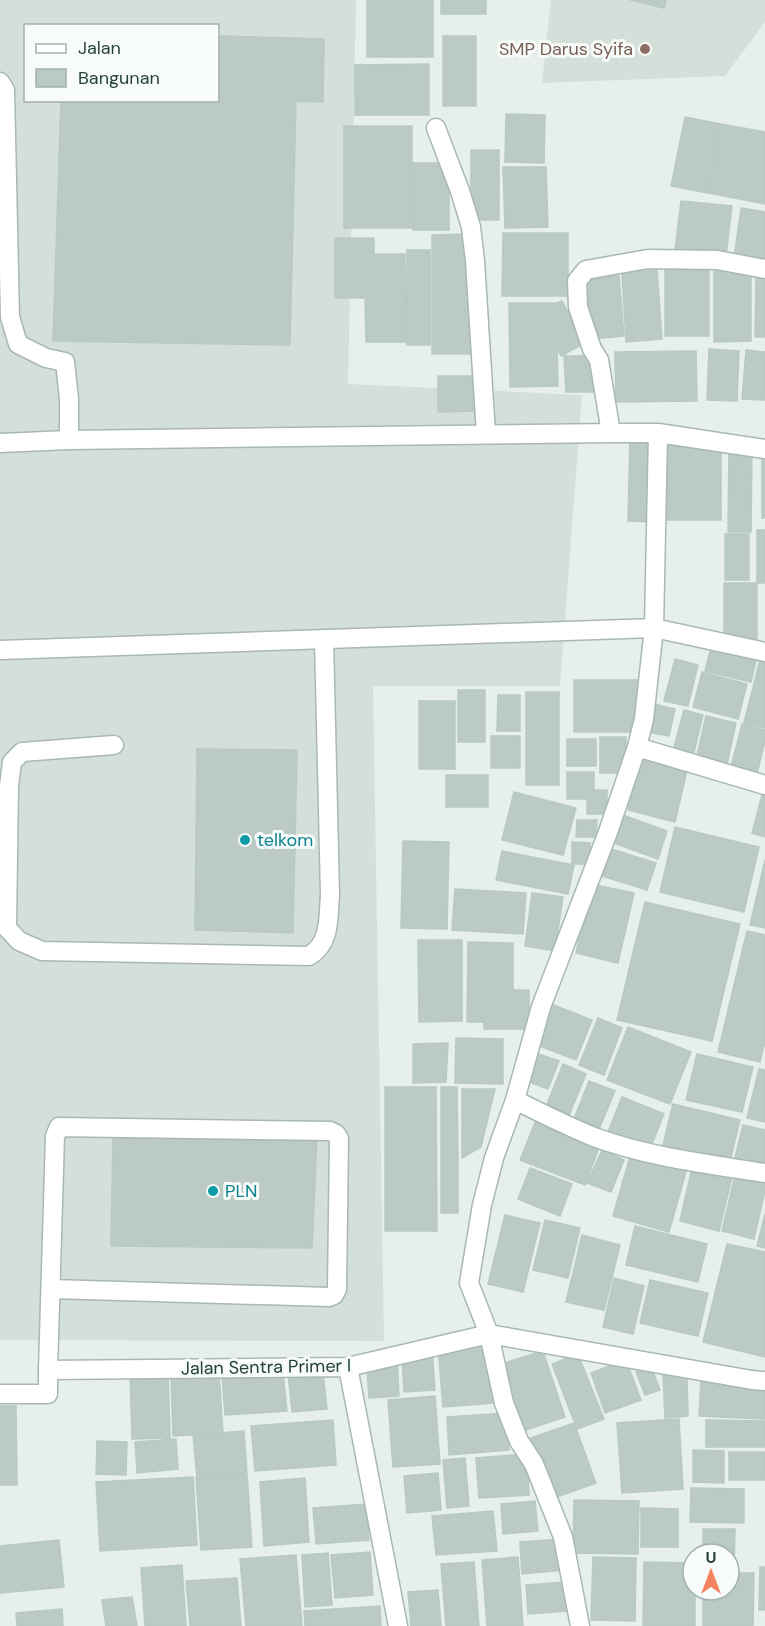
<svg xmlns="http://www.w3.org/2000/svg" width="765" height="1626" font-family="'DM Sans',sans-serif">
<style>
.built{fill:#d4dfda;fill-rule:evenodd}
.building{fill:#bbcac4;stroke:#b8c9c2;stroke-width:1.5}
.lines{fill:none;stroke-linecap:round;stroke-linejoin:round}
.service-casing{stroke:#a8b8b2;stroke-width:21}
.minor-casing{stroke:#a8b8b2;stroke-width:21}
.service{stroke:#fff;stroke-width:18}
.minor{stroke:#fff;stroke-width:18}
.education-dot{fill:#8d6e63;stroke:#f7fbf9;stroke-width:2}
.culture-dot{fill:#0f9aa8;stroke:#f7fbf9;stroke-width:2}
.labels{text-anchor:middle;stroke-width:6;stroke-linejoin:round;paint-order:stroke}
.education-label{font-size:18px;fill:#785e54;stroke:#f7fbf9;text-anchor:end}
.culture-label{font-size:18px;fill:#0d838f;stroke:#f7fbf9;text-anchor:start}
.street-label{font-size:18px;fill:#24423a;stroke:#f7fbf9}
</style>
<rect width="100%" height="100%" fill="#e6efeb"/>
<path class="built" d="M0,0H356L348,384L582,395L560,686H373L384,1341L0,1340ZM26,26H218V100H26Z
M551,0H765V22L725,76L542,83Z"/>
<path class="building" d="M367,0H433V57H367Z
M441,0H486V14H441Z
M630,0H666L664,8Z
M218,36L324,39L323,102L296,101L290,345L53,341L61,100H218Z
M443,36H476V106H443Z
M429,64V115H355V65Z
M506,114L545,115L544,163L505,162Z
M685,117L721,124L708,193L671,186Z
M721,124L765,132V204L708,193Z
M344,126H412V228H344Z
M471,150H499V220H471Z
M413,163H449V230H413Z
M503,167H546L548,227L505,228Z
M681,201L732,206L726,255L675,250Z
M741,208L765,212V264L734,259Z
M503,233H568V296H502Z
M472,234V354H432V235Z
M335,238H374V254H405L406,342H366L365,298H335Z
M407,250H430V345H407Z
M665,266H709V336H665Z
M657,270L662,339L626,342L622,273Z
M714,271H751V341L714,342Z
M619,276L624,336L591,339L586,278Z
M756,277H765V337H755Z
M562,301L585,343L561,356L557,348L558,386L510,387L509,303H557Z
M709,349L739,351L737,401L707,400Z
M746,350L765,352V400L742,399Z
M696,351L697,401L616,402L615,352Z
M564,356H593L594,392H566Z
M438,376H479V411L438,412Z
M630,437H654L652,522L628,521Z
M661,446H721V520H661Z
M729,448H752L751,532H728Z
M762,455H765V518H762Z
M757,530H765V583H757Z
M725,534H749V580H725Z
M724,583H757V640H724Z
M713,640L758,652L751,682L705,671Z
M762,652L765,653V728L744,723Z
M675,659L698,665L688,706L664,701Z
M702,672L747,684L738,719L693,707Z
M574,680H639V732H574Z
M458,690H485V742H458Z
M526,692H559V785H526Z
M498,695H520V731H497Z
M419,701H455V769H419Z
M654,704L675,709L669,736L647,732Z
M684,710L703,715L693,756L673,751Z
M706,716L736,723L727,764L697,756Z
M742,724L765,730V741L757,774L731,767Z
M491,736H520V768H491Z
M600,737H626V773H600Z
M567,739H596V766H567Z
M197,749L297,750L293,933L195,930Z
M643,754L688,766L675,822L628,810Z
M567,772H594V790H607V814H587V799H567Z
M446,775H488V807H446Z
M763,791L765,792V837L752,833Z
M514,792L576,808L563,855L502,840Z
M620,814L667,831L658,859L611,842Z
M577,820H597L596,837H576Z
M675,827L759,847L744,912L660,892Z
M403,841L449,842L447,929L401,928Z
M572,842L590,843V864H572Z
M608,848L656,863L647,890L599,875Z
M502,851L574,865L568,894L496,880Z
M765,860V928L750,925Z
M591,884L634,893L618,963L576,953Z
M455,889L526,893L523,934L452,930Z
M532,893L563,897L555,951L525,946Z
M645,902L740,924L712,1041L617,1020Z
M747,931L765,935V1042L760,1062L718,1052Z
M418,940H462V1021L419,1022Z
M468,942L513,943V990H529V1029H484V1022H467Z
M551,1004L592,1020L576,1060L535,1044Z
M598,1018L622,1028L604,1075L579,1065Z
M628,1027L691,1052L670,1104L607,1080Z
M456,1038L503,1039V1084L455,1083Z
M448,1043L446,1082L413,1083V1044Z
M533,1052L559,1061L548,1089L522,1079Z
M697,1054L753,1067L742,1112L686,1100Z
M563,1064L586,1074L568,1118L545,1109Z
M759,1069L765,1070V1122L747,1118Z
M589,1081L615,1091L599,1129L574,1119Z
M385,1087H436L437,1231H385Z
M441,1087H457L458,1160H441Z
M462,1089H495L481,1147L462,1158Z
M622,1097L664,1114L650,1149L608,1132Z
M673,1104L740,1120L729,1165L662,1149Z
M536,1120L600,1145L585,1185L520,1160Z
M743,1125L765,1130V1170L734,1162Z
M113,1135L317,1137L312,1248L111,1246Z
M602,1150L624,1160L611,1192L587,1183Z
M631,1153L687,1168L669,1232L613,1216Z
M441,1160H458V1213H441Z
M530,1168L572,1184L560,1216L518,1199Z
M692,1168L732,1177L719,1231L680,1221Z
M735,1175L765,1182V1191L754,1239L722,1231Z
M765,1214V1248L757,1246Z
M505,1215L540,1223L523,1292L488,1284Z
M545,1220L580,1228L568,1278L533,1270Z
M635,1226L707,1244L698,1282L626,1265Z
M582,1235L620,1245L604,1310L566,1302Z
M727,1244L765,1252V1357L703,1342Z
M614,1278L644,1286L633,1334L603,1327Z
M650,1280L708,1293L698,1336L640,1323Z
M489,1340L494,1403L443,1407L438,1347Z
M432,1349L435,1390L404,1392L402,1357Z
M543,1351L565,1417L523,1431L501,1364Z
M578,1354L604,1419L577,1429L552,1364Z
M397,1358L399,1396L369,1398L367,1366Z
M626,1360L641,1400L605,1413L591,1373Z
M651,1366L660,1390L645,1395L636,1372Z
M323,1372L327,1409L292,1412L288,1373Z
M219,1373L223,1433L173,1436L171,1374Z
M222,1373H283L287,1411L225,1415Z
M687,1373L688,1416L665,1418L663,1374Z
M130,1374H168L170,1438L132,1439Z
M701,1378L765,1381V1419L699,1416Z
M435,1396L440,1464L393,1467L388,1400Z
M0,1406H16L17,1485H0Z
M506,1413L509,1450L449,1455L447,1417Z
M679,1419L683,1489L622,1493L617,1423Z
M333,1420L336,1465L255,1471L251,1426Z
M706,1420L765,1421V1447H706Z
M574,1423L596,1483L554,1498L531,1438Z
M244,1431L247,1474L197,1478L193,1435Z
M176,1439L178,1469L137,1473L135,1442Z
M97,1441L127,1442L126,1475L96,1474Z
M693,1450L724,1451V1483L693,1482Z
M729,1452H765V1480H729Z
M527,1454L529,1495L479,1498L476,1458Z
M465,1458L469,1506L447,1508L443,1460Z
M438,1473L441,1510L407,1513L404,1476Z
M247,1475L252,1547L201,1550L196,1478Z
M193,1477L197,1545L100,1551L96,1482Z
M305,1478L309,1542L264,1546L260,1482Z
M691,1488L744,1489V1523L690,1522Z
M574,1500L639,1501L638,1554L573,1553Z
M535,1501L538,1531L503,1534L501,1504Z
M367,1504L369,1540L316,1544L313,1508Z
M641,1508L678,1509V1547H641Z
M493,1511L497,1551L436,1555L432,1516Z
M703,1529H735L734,1567H729V1554H703Z
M561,1539L564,1570L522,1574L520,1542Z
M59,1540L64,1587L0,1593V1546Z
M370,1552L373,1595L335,1598L331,1555Z
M328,1553L332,1605L305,1607L302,1555Z
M296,1555L302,1626H246L240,1559Z
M518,1557L523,1626H487L482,1560Z
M593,1557L636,1558L635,1621L591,1620Z
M474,1562L479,1626H446L441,1564Z
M644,1562L693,1563V1590H695V1626H643Z
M182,1565L186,1626H145L141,1568Z
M760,1567H765V1610H759Z
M729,1573H754L753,1626H703V1590H729Z
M237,1578L241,1626H190L186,1581Z
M566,1582L568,1611L528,1614L526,1585Z
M438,1590L441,1626H411L408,1592Z
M132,1597L137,1626H106L102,1600Z
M380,1606L381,1626H305L304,1611Z
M62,1609L63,1626H17L16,1613Z"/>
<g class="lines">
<defs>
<path id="service" d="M0,82L5,90L10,317L18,344L46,358L65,362L69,399V440
M114,745L22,752L12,762L9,786L7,928L19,941L42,951L309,956C331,943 328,918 330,895L324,639
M48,1370L55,1136L59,1127L330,1131L336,1134L339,1139L337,1289L334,1295L329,1297L51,1289"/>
<path id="minor" d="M436,128L460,191L471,227L475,261L486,434
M611,433L599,360L592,349L578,307L577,281L586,270L648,259L717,260L765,269
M0,443L69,440L611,433H658L765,449
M0,650L654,628L765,652
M637,747L765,785
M515,1100C541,1113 567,1126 594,1137C648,1157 708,1164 765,1173
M348,1367L398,1626
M0,1394H48V1370L348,1367L489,1334L752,1380L765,1381
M580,1626L563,1537L534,1464L519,1441L504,1403L489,1334L469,1283L482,1205L494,1158L515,1100L541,1007L608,832L637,747L644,719L654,628L658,433"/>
</defs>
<use href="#service" class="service-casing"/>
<use href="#minor" class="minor-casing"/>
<use href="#service" class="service"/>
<use href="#minor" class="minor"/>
</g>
<circle class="education-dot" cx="645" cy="49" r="6"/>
<g class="culture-dot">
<circle cx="245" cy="840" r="6"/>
<circle cx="213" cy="1191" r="6"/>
</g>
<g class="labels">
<g class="education-label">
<text x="633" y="55">SMP Darus Syifa</text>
</g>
<g class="culture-label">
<text x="257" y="846">telkom</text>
<text x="225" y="1197">PLN</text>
</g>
<g class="street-label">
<text transform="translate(266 1367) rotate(-1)" y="6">Jalan Sentra Primer I</text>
</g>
</g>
<rect x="24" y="24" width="195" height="78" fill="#f7fbf9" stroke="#a3b1ad" stroke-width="1.5"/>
<rect x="36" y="44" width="30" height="9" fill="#ffffff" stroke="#a3b1ad" stroke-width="1.5"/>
<text x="78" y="54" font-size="18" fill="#24423a">Jalan</text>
<rect x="36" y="69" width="30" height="18" fill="#bbcac4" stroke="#a3b1ad" stroke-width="1.5"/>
<text x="78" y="84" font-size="18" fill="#24423a">Bangunan</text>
<g transform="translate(711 1572)"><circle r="28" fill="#f7fbf9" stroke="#a3b1ad" stroke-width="1.5"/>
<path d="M0-4.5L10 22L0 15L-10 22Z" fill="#f4845f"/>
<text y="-9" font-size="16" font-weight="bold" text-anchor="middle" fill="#24423a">U</text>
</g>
</svg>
